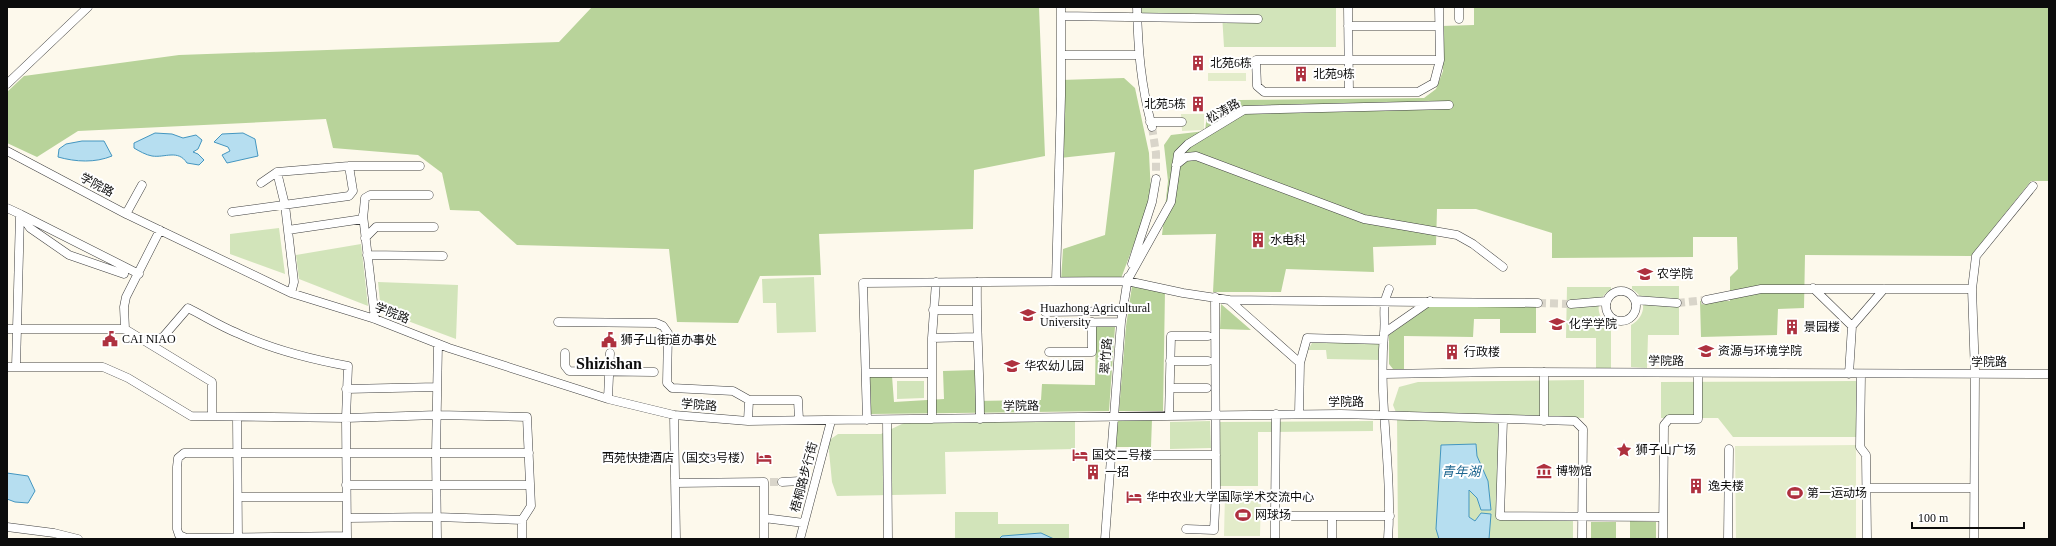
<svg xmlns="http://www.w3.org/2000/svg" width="2056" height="546" font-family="'Times New Roman','Noto Sans SC',serif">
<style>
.green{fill:#d2e4ba}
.forest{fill:#b8d39a}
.pitch{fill:#e3ecca}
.water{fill:#b6def0;stroke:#4496c0}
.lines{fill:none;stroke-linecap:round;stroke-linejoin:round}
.minor-tunnel{stroke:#d9d5ca;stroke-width:8;stroke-dasharray:8 4;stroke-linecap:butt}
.minor-casing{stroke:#3f3f3f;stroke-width:9}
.minor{stroke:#fff;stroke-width:8}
.labels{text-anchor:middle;stroke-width:4;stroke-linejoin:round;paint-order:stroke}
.poi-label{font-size:12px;fill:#0c0c0c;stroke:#fff;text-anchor:start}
.street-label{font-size:12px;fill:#0c0c0c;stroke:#fff}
.water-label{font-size:13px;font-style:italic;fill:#216891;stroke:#fff}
.district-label{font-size:16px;font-weight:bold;fill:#0c0c0c;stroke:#fff}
</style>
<rect width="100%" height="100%" fill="#fdf9ec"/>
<path class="green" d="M1139,7H1336V47H1224L1222,14L1139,13Z
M279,228L285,274L230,254V234Z
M361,244L368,306L299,279L296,255Z
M814,277L816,332L777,333L776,303H763L762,279Z
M378,282L458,285L456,339L381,311Z
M1632,286H1679V335H1648L1647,368L1631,367V325C1647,316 1647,298 1632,289Z
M1567,287H1611V290C1595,298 1594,318 1611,326V369L1596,368V338H1566Z
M1312,343H1380L1381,360L1327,359L1326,350H1308Z
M1584,380V418L1501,415L1497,519L1573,520V539H1398L1397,415L1393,405L1399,387L1418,382Z
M897,381H924V398L897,399Z
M1856,381L1857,437H1733L1718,418H1661V382Z
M1075,419V449L945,452L946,494L837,496L832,482L828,441L838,434H881L904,423Z
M1210,421L1211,448L1170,449V422Z
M1373,421V431L1258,432V486H1219L1218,422Z
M955,512H998V524H1069V539H955Z"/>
<path class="forest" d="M592,7H1039L1045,156L974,170L973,229L819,234L821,275L760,276L738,323L677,322L669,249L517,245L479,211L450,210L442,173L418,155L333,148L326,119L78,131L37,157L7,143V92L24,76L179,55L559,42Z
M1474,7H2049V181H2031L1971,256L1805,255L1804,308L1778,309L1777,335L1701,337L1700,301H1730V277L1738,269L1737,237H1693V257L1552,258V233L1476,209H1437L1436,245L1373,247L1374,272L1286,269L1281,292H1213L1216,234L1162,235L1168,181L1164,145L1171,135L1205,131L1207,114L1240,112L1238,100L1424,98L1436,89L1443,71L1441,26L1474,25Z
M1124,78L1135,88L1149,153L1151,194L1142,223L1120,281H1061L1063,249L1105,235L1115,152L1060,158L1061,80Z
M1132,286L1165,291L1163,411H1119L1126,326Z
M1221,304L1251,330L1220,329Z
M1430,306H1536V333H1500V319H1474L1473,337L1404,336V369H1393L1389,364V335Z
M1096,327H1115L1109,411L871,414L870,376H892L894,402L944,399L943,371L975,370L976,401L1041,400L1042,384L1095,385Z
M1152,419L1151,447H1114L1117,420Z
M1630,521L1656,522V539H1630Z
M1591,522H1616V539H1591Z"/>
<path class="pitch" d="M1208,73H1246V81H1208Z
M1181,114H1204V130L1182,131Z
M1856,445V539H1736L1735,446Z
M1225,494H1261L1260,536H1224Z"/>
<path class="water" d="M155,133L172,134L183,138L196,135L202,140L198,149L193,152L198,154L204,160L199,165L187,163C178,149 165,158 152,156C146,155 139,151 134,148V143Z
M243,133L255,139L258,156L227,163L222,155L230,151L228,147L214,142L222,134Z
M82,141H104L112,156C95,163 76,162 58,157L59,149L66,144Z
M1476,444L1477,456L1488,481L1491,510H1481L1477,498L1469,490V517L1475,521L1481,513L1491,514L1489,539H1439L1436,529L1441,445Z
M7,473L28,476L35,491L28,503L15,502L7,499Z
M1041,533L1054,539H999L1002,536Z"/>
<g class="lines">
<path class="minor-tunnel" d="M1152,127L1156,153V179
M1538,303L1571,304
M1677,303L1706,300
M800,481H808
M770,482H782"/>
<defs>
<path id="minor" d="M1137,7C1138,51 1141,85 1152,127
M1348,7L1349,92
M1439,7L1440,60L1434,83L1418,92H1264L1257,86L1256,60H1440
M1459,7V19
M1061,16L1258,19
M1348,26H1439
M1061,55H1138
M7,84L88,7
M1150,122H1182
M7,151L126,214L291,293L375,319L449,348L608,399L674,415L748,421L1341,414L1575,421L1583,429L1582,539
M1176,165L1186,157L1196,156L1364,219L1457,235L1473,244L1503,267
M277,172L285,205L294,282L291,293
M261,183L277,172L349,166H420
M7,208L20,214L30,228L69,255L124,274
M232,212L349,196L353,191L349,166
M126,214L142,185
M363,215L375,319
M288,230L363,219L365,198L370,195H429
M365,238L376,227H434
M367,255L443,256
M1132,264L1152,202L1156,179
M1056,281L1061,96V7
M1127,281L1171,202L1178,154L1188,144L1244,110L1449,105
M977,282C976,328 980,373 980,419
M1813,288L1852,326L1884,289
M1606 306a15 15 0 1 1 30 0a15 15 0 1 1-30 0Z
M1229,300L1538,303
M1635,300L1677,303
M1706,300L1761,289H1972
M1571,304L1607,301
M933,310H977
M1045,312L1122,311
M558,322L656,323L663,326L668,333L667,383L672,388L733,391L749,400
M1050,323L1121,322
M7,329H125L124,307L126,297L160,230
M125,329L212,382V416
M1384,333L1430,301
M932,338L977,337
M149,342L163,337L188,308C204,316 220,326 237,333C271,349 310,359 348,366L346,418L347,539
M1049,352H1092V322
M565,353V366L569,371L654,372
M1170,361H1208
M1300,363L1307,338L1383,340
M7,367H103L128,378L191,416L346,418L437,415L527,417L531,506L522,520V539
M16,367L20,214L139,274
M866,373H931
M1384,374L1500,372L2049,374
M1849,374L1852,326
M1861,374L1860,447L1866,455L1867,539
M1170,388H1207
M346,389L437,387
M608,399L610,353
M1276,414L1275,516H1390
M674,415L676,539
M1169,416L1171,336H1208
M237,417L238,539
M932,419V338L936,282
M867,420L863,283L1127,281L1183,293L1229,300L1300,363L1299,414
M887,420L888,539
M1503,420L1500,516L1663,517
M748,421L749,400H798L799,420
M1544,421V372
M1110,455H1216
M782,482L800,481
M675,483L764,482V539
M346,485H530
M1867,488H1973
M238,497H346
M1275,516V539
M347,518L436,517L522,520
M764,518L804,523
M7,527L54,533L78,539
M1186,529L1214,530L1216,491L1215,297
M347,536L186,538L179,535L177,529V467L178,458L184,453H529
M437,539L436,453L438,344
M800,539L831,421
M1105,539L1121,322L1128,277
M1332,539V516
M1388,539C1393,471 1378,402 1384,334C1386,316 1381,307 1389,289
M1663,539L1664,425L1669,419H1698V374
M1728,539L1729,449
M1974,539L1975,374L1972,289L1976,256L2033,186"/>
</defs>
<use href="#minor" class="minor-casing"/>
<use href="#minor" class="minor"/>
</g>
<defs>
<symbol id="building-bare" viewBox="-9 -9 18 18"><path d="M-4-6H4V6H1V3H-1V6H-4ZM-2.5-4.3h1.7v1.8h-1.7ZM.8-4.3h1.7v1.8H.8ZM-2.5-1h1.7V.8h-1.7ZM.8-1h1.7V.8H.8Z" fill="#ae313f" stroke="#fff" stroke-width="2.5" paint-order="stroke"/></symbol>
<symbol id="university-bare" viewBox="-9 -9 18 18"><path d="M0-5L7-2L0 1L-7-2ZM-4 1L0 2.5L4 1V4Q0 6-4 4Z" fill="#ae313f" stroke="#fff" stroke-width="2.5" paint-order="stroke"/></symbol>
<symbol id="civic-bare" viewBox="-9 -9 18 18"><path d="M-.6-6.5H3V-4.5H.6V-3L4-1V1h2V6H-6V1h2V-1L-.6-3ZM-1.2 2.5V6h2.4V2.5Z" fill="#ae313f" stroke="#fff" stroke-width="2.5" paint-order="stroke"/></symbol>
<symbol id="school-bare" viewBox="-9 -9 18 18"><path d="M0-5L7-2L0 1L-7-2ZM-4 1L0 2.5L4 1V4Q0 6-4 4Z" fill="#ae313f" stroke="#fff" stroke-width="2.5" paint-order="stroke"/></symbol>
<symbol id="sight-bare" viewBox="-9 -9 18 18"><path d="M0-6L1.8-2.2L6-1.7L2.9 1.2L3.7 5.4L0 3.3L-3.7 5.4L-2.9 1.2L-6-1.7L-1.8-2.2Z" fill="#ae313f" stroke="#fff" stroke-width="2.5" paint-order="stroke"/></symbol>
<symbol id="hotel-bare" viewBox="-9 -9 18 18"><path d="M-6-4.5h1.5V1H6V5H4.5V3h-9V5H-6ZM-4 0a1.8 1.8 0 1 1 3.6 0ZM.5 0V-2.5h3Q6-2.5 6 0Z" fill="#ae313f" stroke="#fff" stroke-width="2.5" paint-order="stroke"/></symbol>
<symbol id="museum-bare" viewBox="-9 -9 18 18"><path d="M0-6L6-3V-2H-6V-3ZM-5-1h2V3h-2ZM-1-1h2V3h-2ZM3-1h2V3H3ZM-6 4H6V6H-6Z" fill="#ae313f" stroke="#fff" stroke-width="2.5" paint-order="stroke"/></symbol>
<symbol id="stadium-bare" viewBox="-9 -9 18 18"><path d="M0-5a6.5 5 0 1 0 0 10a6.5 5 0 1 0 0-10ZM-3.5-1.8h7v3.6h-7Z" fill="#ae313f" stroke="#fff" stroke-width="2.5" paint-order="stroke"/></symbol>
</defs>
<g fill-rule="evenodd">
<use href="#building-bare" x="1187" y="52" width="22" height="22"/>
<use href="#building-bare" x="1290" y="63" width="22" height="22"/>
<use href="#building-bare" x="1187" y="93" width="22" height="22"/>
<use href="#building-bare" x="1247" y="229" width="22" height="22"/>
<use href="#university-bare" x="1634" y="263" width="22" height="22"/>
<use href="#university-bare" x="1017" y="304" width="22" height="22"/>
<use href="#university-bare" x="1546" y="313" width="22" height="22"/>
<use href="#building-bare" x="1781" y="316" width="22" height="22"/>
<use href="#civic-bare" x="99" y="328" width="22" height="22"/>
<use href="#civic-bare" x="598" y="329" width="22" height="22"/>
<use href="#university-bare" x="1695" y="340" width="22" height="22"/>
<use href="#building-bare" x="1441" y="341" width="22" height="22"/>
<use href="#school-bare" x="1001" y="355" width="22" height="22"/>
<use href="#sight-bare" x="1613" y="439" width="22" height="22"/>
<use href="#hotel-bare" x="1069" y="444" width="22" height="22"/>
<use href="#hotel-bare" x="753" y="447" width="22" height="22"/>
<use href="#museum-bare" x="1533" y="460" width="22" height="22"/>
<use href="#building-bare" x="1082" y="461" width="22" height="22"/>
<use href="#building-bare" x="1685" y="475" width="22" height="22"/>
<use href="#stadium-bare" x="1784" y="482" width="22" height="22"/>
<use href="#hotel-bare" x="1123" y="486" width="22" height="22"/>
<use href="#stadium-bare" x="1232" y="504" width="22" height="22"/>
</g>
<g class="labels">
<g class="poi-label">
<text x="1210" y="67">北苑6栋</text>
<text x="1313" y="78">北苑9栋</text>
<text x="1186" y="108" text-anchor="end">北苑5栋</text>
<text x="1270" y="244">水电科</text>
<text x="1657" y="278">农学院</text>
<text x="1040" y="312">Huazhong Agricultural<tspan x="1040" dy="14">University</tspan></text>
<text x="1569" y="328">化学学院</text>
<text x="1804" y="331">景园楼</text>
<text x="122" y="343">CAI NIAO</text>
<text x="621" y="344">狮子山街道办事处</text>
<text x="1718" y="355">资源与环境学院</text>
<text x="1464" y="356">行政楼</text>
<text x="1024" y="370">华农幼儿园</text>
<text x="1636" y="454">狮子山广场</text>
<text x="1092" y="459">国交二号楼</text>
<text x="752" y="462" text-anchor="end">西苑快捷酒店（国交3号楼）</text>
<text x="1556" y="475">博物馆</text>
<text x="1105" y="476">一招</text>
<text x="1708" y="490">逸夫楼</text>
<text x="1807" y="497">第一运动场</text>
<text x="1146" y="501">华中农业大学国际学术交流中心</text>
<text x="1255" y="519">网球场</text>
</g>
<g class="street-label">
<text transform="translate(1223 111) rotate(-29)" y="4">松涛路</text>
<text transform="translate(97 185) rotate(28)" y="4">学院路</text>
<text transform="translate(392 313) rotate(21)" y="4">学院路</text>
<text transform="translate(1106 356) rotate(-86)" y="4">翠竹路</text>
<text transform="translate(1666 361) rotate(1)" y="4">学院路</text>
<text x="1989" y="366">学院路</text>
<text x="1346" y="406">学院路</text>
<text transform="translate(699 405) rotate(5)" y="4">学院路</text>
<text transform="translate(1021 406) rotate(-1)" y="4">学院路</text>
<text transform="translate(804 477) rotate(-75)" y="4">梧桐路步行街</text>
</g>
<g class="water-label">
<text x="1461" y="476">青年湖</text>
</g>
<g class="district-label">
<text x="609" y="369">Shizishan</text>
</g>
</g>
<rect width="2056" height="546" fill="none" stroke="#0c0c0c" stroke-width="16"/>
<path d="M1912 522v6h112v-6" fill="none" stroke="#0c0c0c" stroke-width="2"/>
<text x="1918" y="522" font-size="12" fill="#0c0c0c" stroke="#ffffff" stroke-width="3" paint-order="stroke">100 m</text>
</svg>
